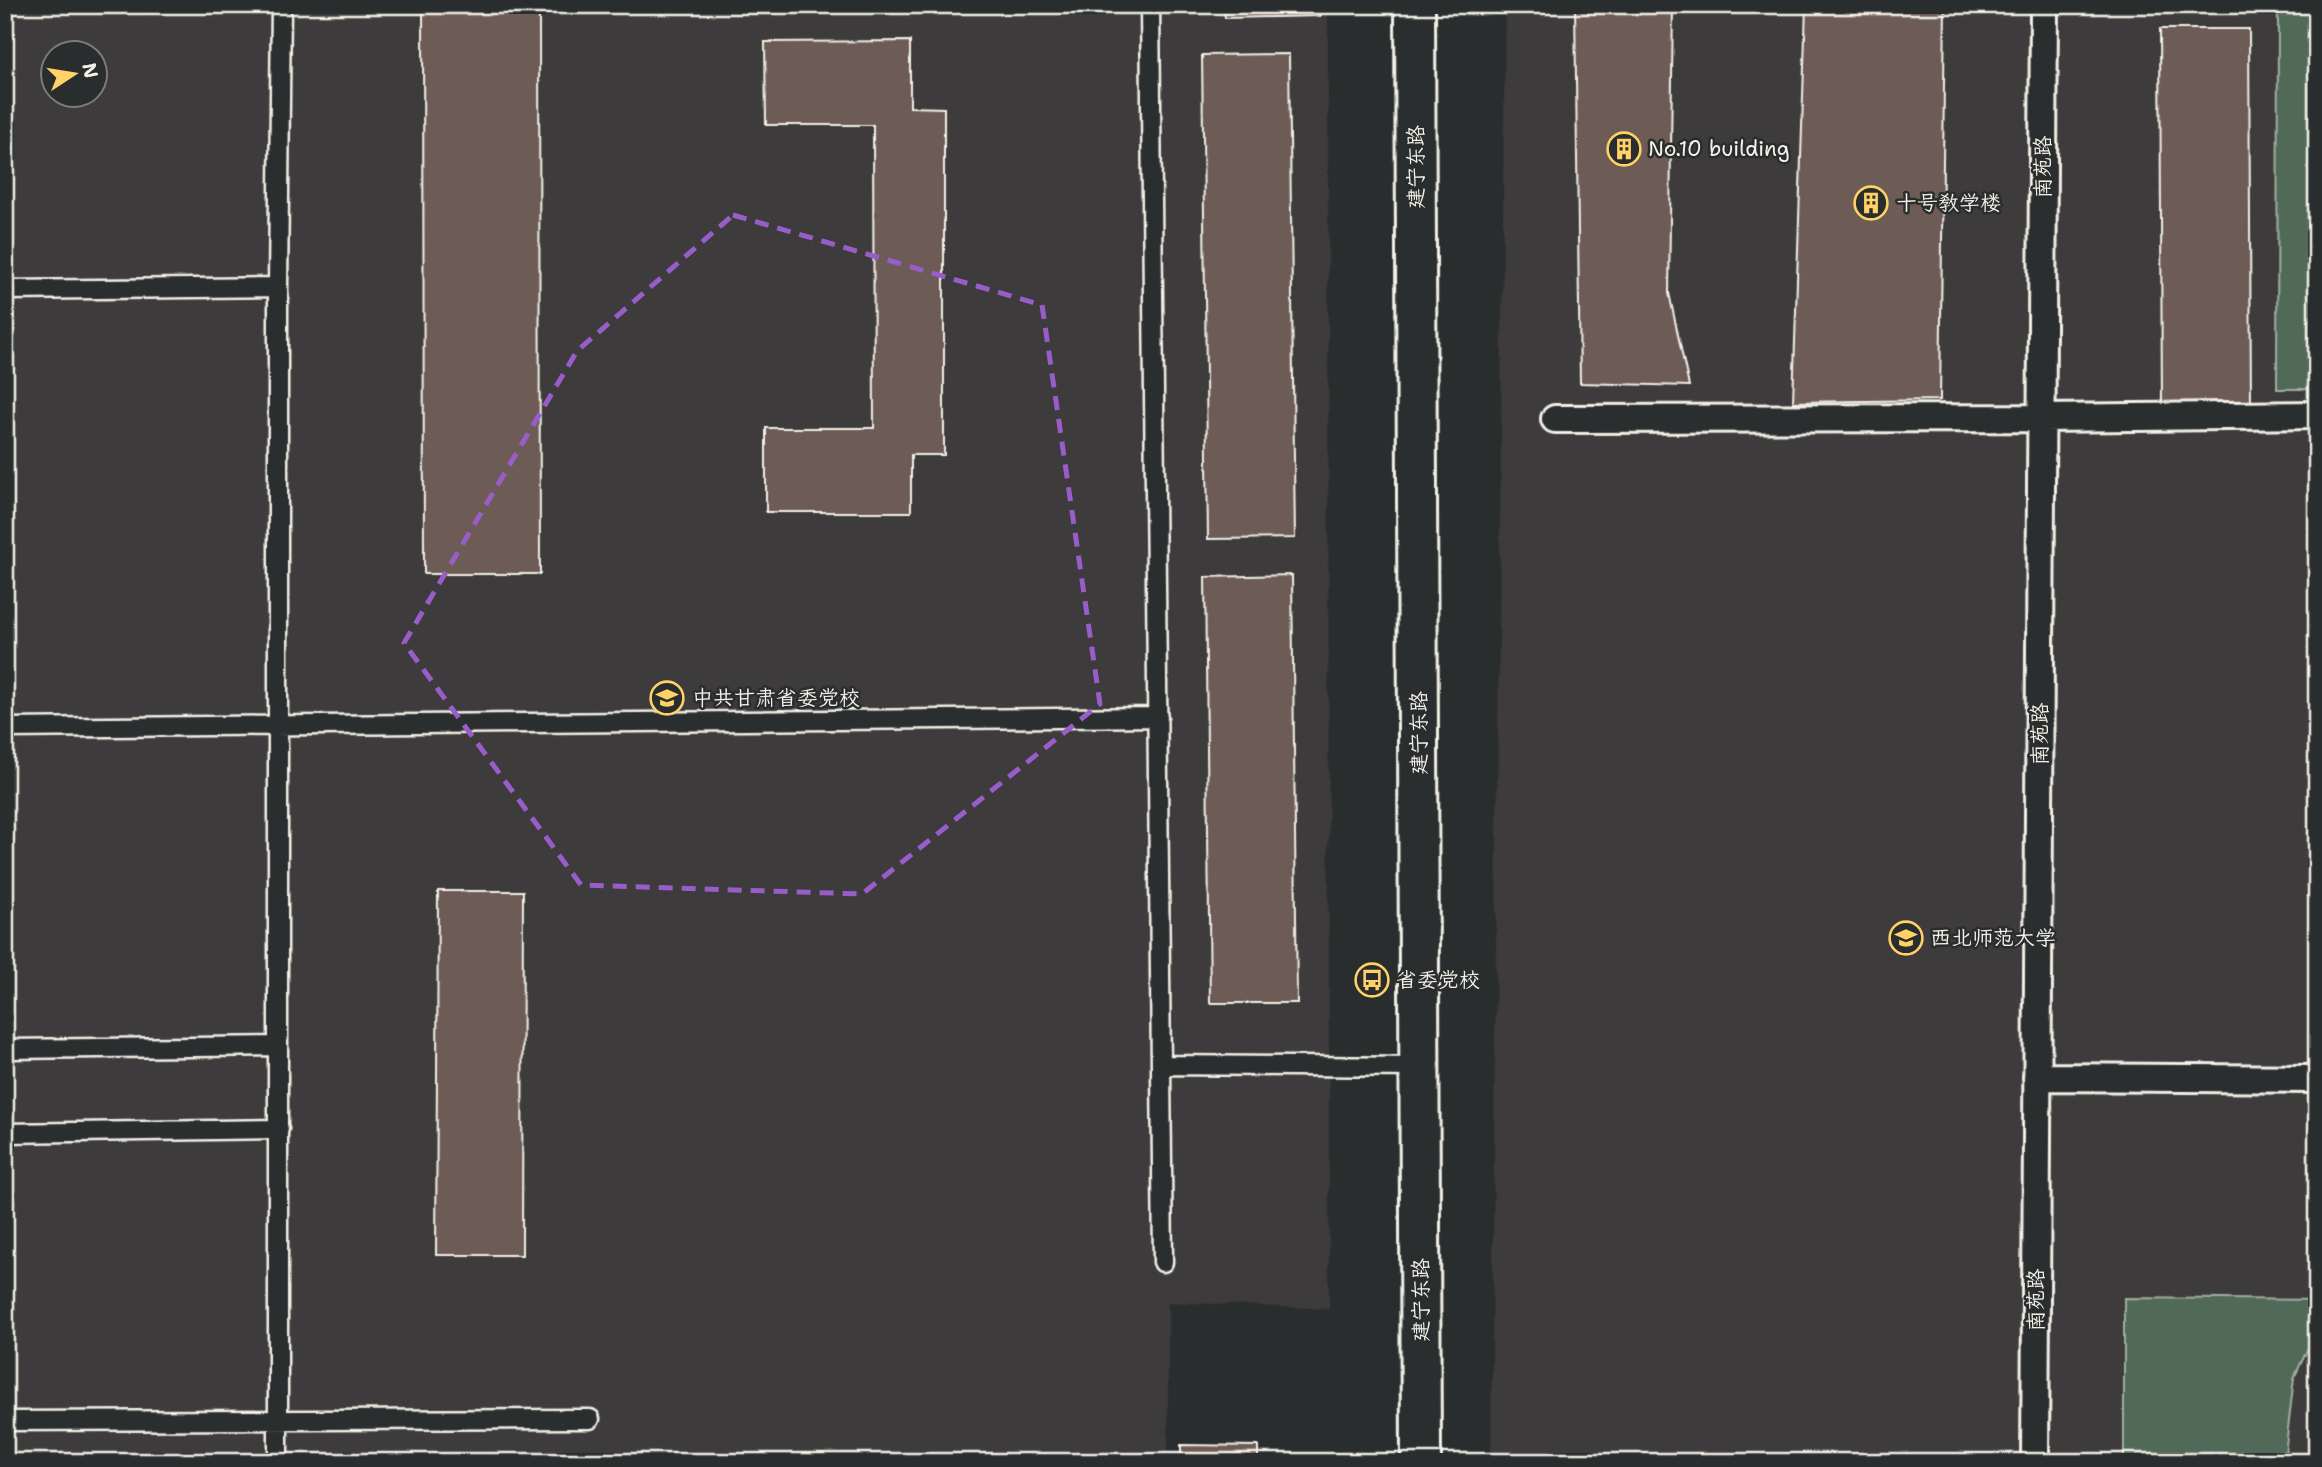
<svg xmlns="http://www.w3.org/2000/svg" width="2322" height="1467" font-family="'Shantell Sans','LXGW WenKai TC',sans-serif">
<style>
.built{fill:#3e3b3a;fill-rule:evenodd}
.green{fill:#516a58;stroke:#a2aea0;stroke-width:2}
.building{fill:#6d5c57;stroke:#f4f1e8;stroke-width:2}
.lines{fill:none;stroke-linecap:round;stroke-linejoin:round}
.service-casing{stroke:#f4f1e8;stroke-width:23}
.pedestrian-casing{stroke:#f4f1e8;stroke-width:32}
.secondary-casing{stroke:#f4f1e8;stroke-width:44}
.service{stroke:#2a2d2e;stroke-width:18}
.pedestrian{stroke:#2a2d2e;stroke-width:26}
.secondary{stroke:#2a2d2e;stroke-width:38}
.marked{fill:none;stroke:#995dc9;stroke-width:5;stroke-dasharray:14 9;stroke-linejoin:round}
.labels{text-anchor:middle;stroke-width:5;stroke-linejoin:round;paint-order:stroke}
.poi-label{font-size:21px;fill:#f4f1e8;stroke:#2a2d2e;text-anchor:start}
.street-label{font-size:21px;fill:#f4f1e8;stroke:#2a2d2e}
</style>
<rect width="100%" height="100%" fill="#2a2d2e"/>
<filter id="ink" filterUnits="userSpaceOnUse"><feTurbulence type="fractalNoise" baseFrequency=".0143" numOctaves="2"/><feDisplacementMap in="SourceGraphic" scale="14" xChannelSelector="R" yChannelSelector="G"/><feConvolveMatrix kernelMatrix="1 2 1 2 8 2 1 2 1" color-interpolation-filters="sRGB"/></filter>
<g filter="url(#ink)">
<path class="built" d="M5,5H1328L1329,1309L1168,1302V1462L636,1458L635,1462H5ZM52,52H94V94H52Z
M1505,5H2317V1462H1491Z"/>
<path class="green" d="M2278,5H2317V389H2277Z
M2124,1298L2317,1300V1329L2294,1378L2284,1462H2124Z"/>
<path class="building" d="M423,5H539L540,574H424Z
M1224,5H1321V16L1225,18Z
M1575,5H1673L1669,293L1689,386L1580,383Z
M1806,5H1945L1940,400L1793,402Z
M2160,29H2249L2251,406H2162Z
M910,41V107L944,108V455H911V512H766V428H874L873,125H766L765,42Z
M1289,54L1295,538L1208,539L1202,55Z
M1292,575L1297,1003H1210L1205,577Z
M438,891H523L522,1255H436Z
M1181,1445L1258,1446V1462H1181Z"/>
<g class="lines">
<defs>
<path id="service" d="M1150,5L1163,1262
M5,290L278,287
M5,728L1158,717
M5,1049L278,1046
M1161,1065L1421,1067
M5,1133L279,1129
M5,1421L590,1419
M278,1462V287L281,5"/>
<path id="pedestrian" d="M1555,419L2042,418L2317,415
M2037,1077L2317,1079
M2035,1462L2044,5"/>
<path id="secondary" d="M1415,5L1421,1462"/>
</defs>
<use href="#service" class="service-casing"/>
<use href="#pedestrian" class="pedestrian-casing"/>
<use href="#secondary" class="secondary-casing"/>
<use href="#service" class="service"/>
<use href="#pedestrian" class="pedestrian"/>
<use href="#secondary" class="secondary"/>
</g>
</g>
<path class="marked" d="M733,215L1042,305L1100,704L862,894L581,885L404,643L577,351Z"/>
<defs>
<symbol id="building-ring" viewBox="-11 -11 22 22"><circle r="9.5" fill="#2a2d2e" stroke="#ffd166" stroke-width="1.5"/><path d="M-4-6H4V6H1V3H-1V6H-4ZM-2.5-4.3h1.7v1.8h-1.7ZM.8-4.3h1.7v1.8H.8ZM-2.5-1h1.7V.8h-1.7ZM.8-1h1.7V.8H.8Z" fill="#ffd166"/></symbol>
<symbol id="university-ring" viewBox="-11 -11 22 22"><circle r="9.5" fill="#2a2d2e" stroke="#ffd166" stroke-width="1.5"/><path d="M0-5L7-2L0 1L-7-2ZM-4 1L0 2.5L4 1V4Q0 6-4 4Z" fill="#ffd166"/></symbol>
<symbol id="bus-ring" viewBox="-11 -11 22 22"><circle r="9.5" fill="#2a2d2e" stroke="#ffd166" stroke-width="1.5"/><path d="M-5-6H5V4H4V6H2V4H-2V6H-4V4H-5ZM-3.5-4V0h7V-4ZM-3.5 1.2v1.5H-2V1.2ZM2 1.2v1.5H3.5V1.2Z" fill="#ffd166"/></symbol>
</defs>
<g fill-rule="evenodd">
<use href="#building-ring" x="1605" y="130" width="38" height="38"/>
<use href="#building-ring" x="1852" y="184" width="38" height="38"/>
<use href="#university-ring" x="648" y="679" width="38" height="38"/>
<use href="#university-ring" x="1887" y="919" width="38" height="38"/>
<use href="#bus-ring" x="1353" y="961" width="38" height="38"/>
</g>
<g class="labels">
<g class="poi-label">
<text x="1648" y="156">No.10 building</text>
<text x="1896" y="210">十号教学楼</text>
<text x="692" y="705">中共甘肃省委党校</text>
<text x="1930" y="945">西北师范大学</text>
<text x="1396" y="987">省委党校</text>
</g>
<g class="street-label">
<text transform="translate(1416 167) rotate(-90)" y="7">建宁东路</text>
<text transform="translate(2043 167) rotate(-90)" y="7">南苑路</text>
<text transform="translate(1419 733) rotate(-90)" y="7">建宁东路</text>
<text transform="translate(2040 734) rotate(-90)" y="7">南苑路</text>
<text transform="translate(1421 1300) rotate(-90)" y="7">建宁东路</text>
<text transform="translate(2036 1300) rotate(-90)" y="7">南苑路</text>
</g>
</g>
<rect width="2322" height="1467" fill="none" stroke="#2a2d2e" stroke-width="28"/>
<rect x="14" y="14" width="2294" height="1439" fill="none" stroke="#f4f1e8" stroke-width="2.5" filter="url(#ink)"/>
<g transform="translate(74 74) rotate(78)"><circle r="33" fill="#2a2d2e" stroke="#7b7b78" stroke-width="2"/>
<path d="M0-5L12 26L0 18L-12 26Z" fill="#ffd166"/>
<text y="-10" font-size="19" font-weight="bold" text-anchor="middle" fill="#f4f1e8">N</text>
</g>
</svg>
